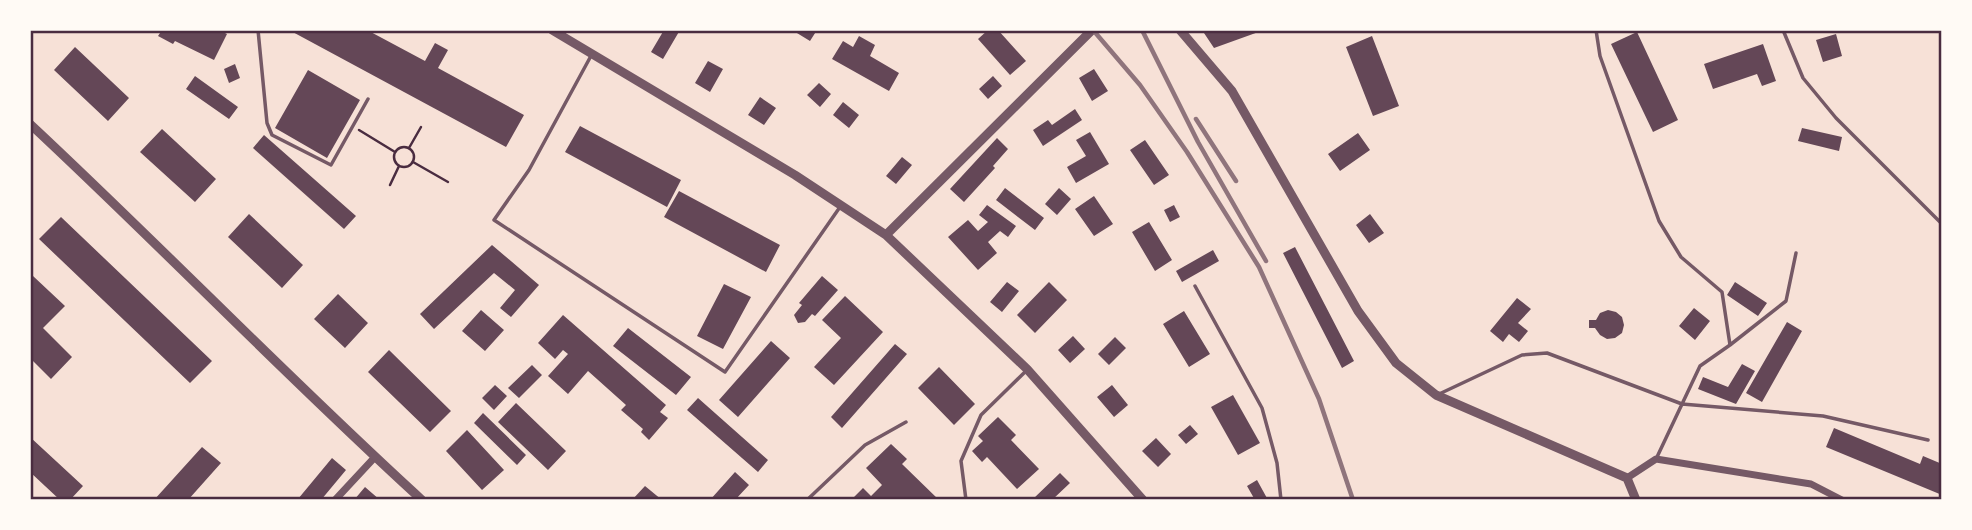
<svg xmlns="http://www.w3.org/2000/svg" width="1972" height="530" font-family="Raleway,sans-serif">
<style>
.building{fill:#644757}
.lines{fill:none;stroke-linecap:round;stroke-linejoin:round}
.path{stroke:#4a2c40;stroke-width:2.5}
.service{stroke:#755966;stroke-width:3.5}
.minor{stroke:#755966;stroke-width:7}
.tertiary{stroke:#755966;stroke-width:9}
.rail{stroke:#8f747c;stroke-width:4.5}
.neatline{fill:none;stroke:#4a2c40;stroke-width:2.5}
</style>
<rect width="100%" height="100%" fill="#f7e1d7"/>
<path class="building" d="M162,30H219L227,34L214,60L175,41L173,44L158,36Z
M289,30H367L425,61L435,43L448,50L438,68L524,115L506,147Z
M664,30H680L663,59L651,52Z
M792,30H817L810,41Z
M988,30H998L1026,61L1010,75L978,39Z
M1202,30H1264L1214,48Z
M1637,32L1678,120L1653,132L1611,44Z
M1836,34L1842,56L1823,62L1816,40Z
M859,36L875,45L870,56L899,73L889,91L832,59L843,41L853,47Z
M1372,36L1399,106L1373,116L1346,47Z
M1763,44L1776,81L1762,86L1757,74L1713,89L1704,64Z
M75,47L129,98L108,121L54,70Z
M708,61L723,69L710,92L695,83Z
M235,64L240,78L229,83L224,69Z
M1094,69L1108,91L1092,101L1079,78Z
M308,70L360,100L327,158L275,128Z
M195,76L238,107L229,119L186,89Z
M993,76L1002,86L988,99L979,89Z
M819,83L831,94L820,107L807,95Z
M760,97L776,108L764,125L748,115Z
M843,102L859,115L849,128L833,115Z
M1075,109L1082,120L1043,146L1033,130L1048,120L1052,125Z
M580,126L681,180L667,207L565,152Z
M1802,128L1842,137L1839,151L1798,141Z
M162,129L216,179L195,202L140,152Z
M1090,132L1109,164L1076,183L1067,167L1086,156L1076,140Z
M1358,133L1370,150L1340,171L1328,154Z
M264,135L356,216L344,229L253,148Z
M997,138L1008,149L993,166L995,168L964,202L950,189Z
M1145,140L1169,175L1154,185L1130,150Z
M902,157L912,165L896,184L886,176Z
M1005,188L1044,218L1035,230L996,200Z
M1059,188L1071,199L1057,215L1045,204Z
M679,191L780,245L766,272L664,217Z
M1094,196L1113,224L1094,236L1075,209Z
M987,205L1016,226L1008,237L1000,231L988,242L997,253L978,270L948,237L968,220L978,231L988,222L979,215Z
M1174,205L1180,217L1170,222L1164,210Z
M249,214L303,265L282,288L228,237Z
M1370,214L1384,233L1369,243L1356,225Z
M61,217L212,361L190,383L39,239Z
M1149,222L1172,260L1155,271L1132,232Z
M492,245L539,285L511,317L500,308L515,290L494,273L434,329L420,314Z
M1295,247L1354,361L1342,368L1283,253Z
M1213,250L1219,261L1182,282L1176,271Z
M33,276L65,306L43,328L72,357L51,379L30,358V279Z
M822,276L838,290L815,316L812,314L805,322L798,323L794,315L802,305L799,303Z
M1007,282L1019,291L1002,312L990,302Z
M1049,282L1067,300L1035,333L1017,315Z
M1735,282L1767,303L1758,316L1727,295Z
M724,284L751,297L723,349L697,336Z
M338,294L368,323L345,348L314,319Z
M845,296L883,332L834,385L814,367L841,338L822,320Z
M1517,298L1531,309L1518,323L1528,331L1519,342L1509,334L1503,342L1490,331Z
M1694,308L1710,321L1695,340L1679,326Z
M481,310L504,330L485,351L462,331Z
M1608,310L1616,312L1622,317L1624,325L1622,333L1615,338L1607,339L1600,335L1595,328H1589V320H1596L1600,313Z
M1184,311L1210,354L1189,367L1163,324Z
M563,315L666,405L660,412L668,418L649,440L641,432L643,429L621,410L626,405L588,371L568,394L548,376L568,354L563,350L555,359L538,343Z
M1787,322L1802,331L1762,402L1746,393Z
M628,328L691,377L676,395L613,346Z
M1073,336L1085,349L1070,363L1058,350Z
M1115,337L1126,348L1109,365L1098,354Z
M771,341L790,358L738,417L719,400Z
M895,344L907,354L842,428L831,417Z
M389,350L451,411L430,432L368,372Z
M1742,364L1755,371L1736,404L1698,389L1703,377L1728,387Z
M532,365L542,375L519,398L508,388Z
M939,367L975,404L954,425L918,388Z
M495,385L507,396L494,410L482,398Z
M1112,385L1128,405L1114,417L1097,397Z
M1233,395L1260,443L1238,455L1211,407Z
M698,398L768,460L758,472L687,410Z
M516,403L566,451L548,470L498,422Z
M483,413L526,455L517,465L474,423Z
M998,417L1016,435L1011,440L1039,469L1017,489L987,457L982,462L972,451L983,441L978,436Z
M1190,425L1198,434L1186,444L1178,435Z
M1834,428L1920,464L1923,456L1942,464V495L1826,447Z
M467,430L504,470L482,490L446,451Z
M30,437L83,486L70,500H60L30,472Z
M1156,438L1171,454L1158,467L1142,451Z
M891,444L907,459L902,464L939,500H851L863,488L871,496L882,485L866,468Z
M202,447L221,463L188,500H154Z
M332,458L346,470L321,500H301L298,499Z
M735,472L749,485L735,500H710Z
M1060,473L1070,483L1052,500H1034L1033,499Z
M1257,480L1268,500H1255L1247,486Z
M645,486L662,500H632Z
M365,487L380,500H354Z"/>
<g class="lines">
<path class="path" d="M359,130L395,152
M394 157a10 10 0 1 1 20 0a10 10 0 1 1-20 0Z
M409,148L421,127
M413,162L448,182
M390,185L399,166"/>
<path class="service" d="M258,30L267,123L272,135L331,165L368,99
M1596,30L1600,56L1659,221L1681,257L1722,292L1730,345L1700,366L1657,457
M1783,30L1803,78L1836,118L1942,224
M592,54L529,170L494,220L725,372L840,207
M1195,286L1262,408L1277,463L1281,500
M1730,345L1786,301L1796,253
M1437,395L1522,355L1547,353L1682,404L1823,416L1928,440
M807,500L865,445L906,422
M966,500L961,461L981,415L1026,371"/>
<path class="minor" d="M1627,478L1656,459L1811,484L1842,500
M335,500L375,457"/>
<path class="tertiary" d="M552,30L795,175L886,235L1027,369L1143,500
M1180,30L1232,91L1358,311L1396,363L1436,395L1627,478L1636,500
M30,124C162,247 288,378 422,500
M886,235L1092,30"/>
<path class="rail" d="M1093,30L1140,85L1187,152L1259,267L1319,399L1353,500
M1142,30L1198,142L1266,261
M1196,119L1236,181"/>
</g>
<rect width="1972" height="530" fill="none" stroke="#fffaf5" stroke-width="63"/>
<rect x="32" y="32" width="1908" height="466" class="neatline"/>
</svg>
